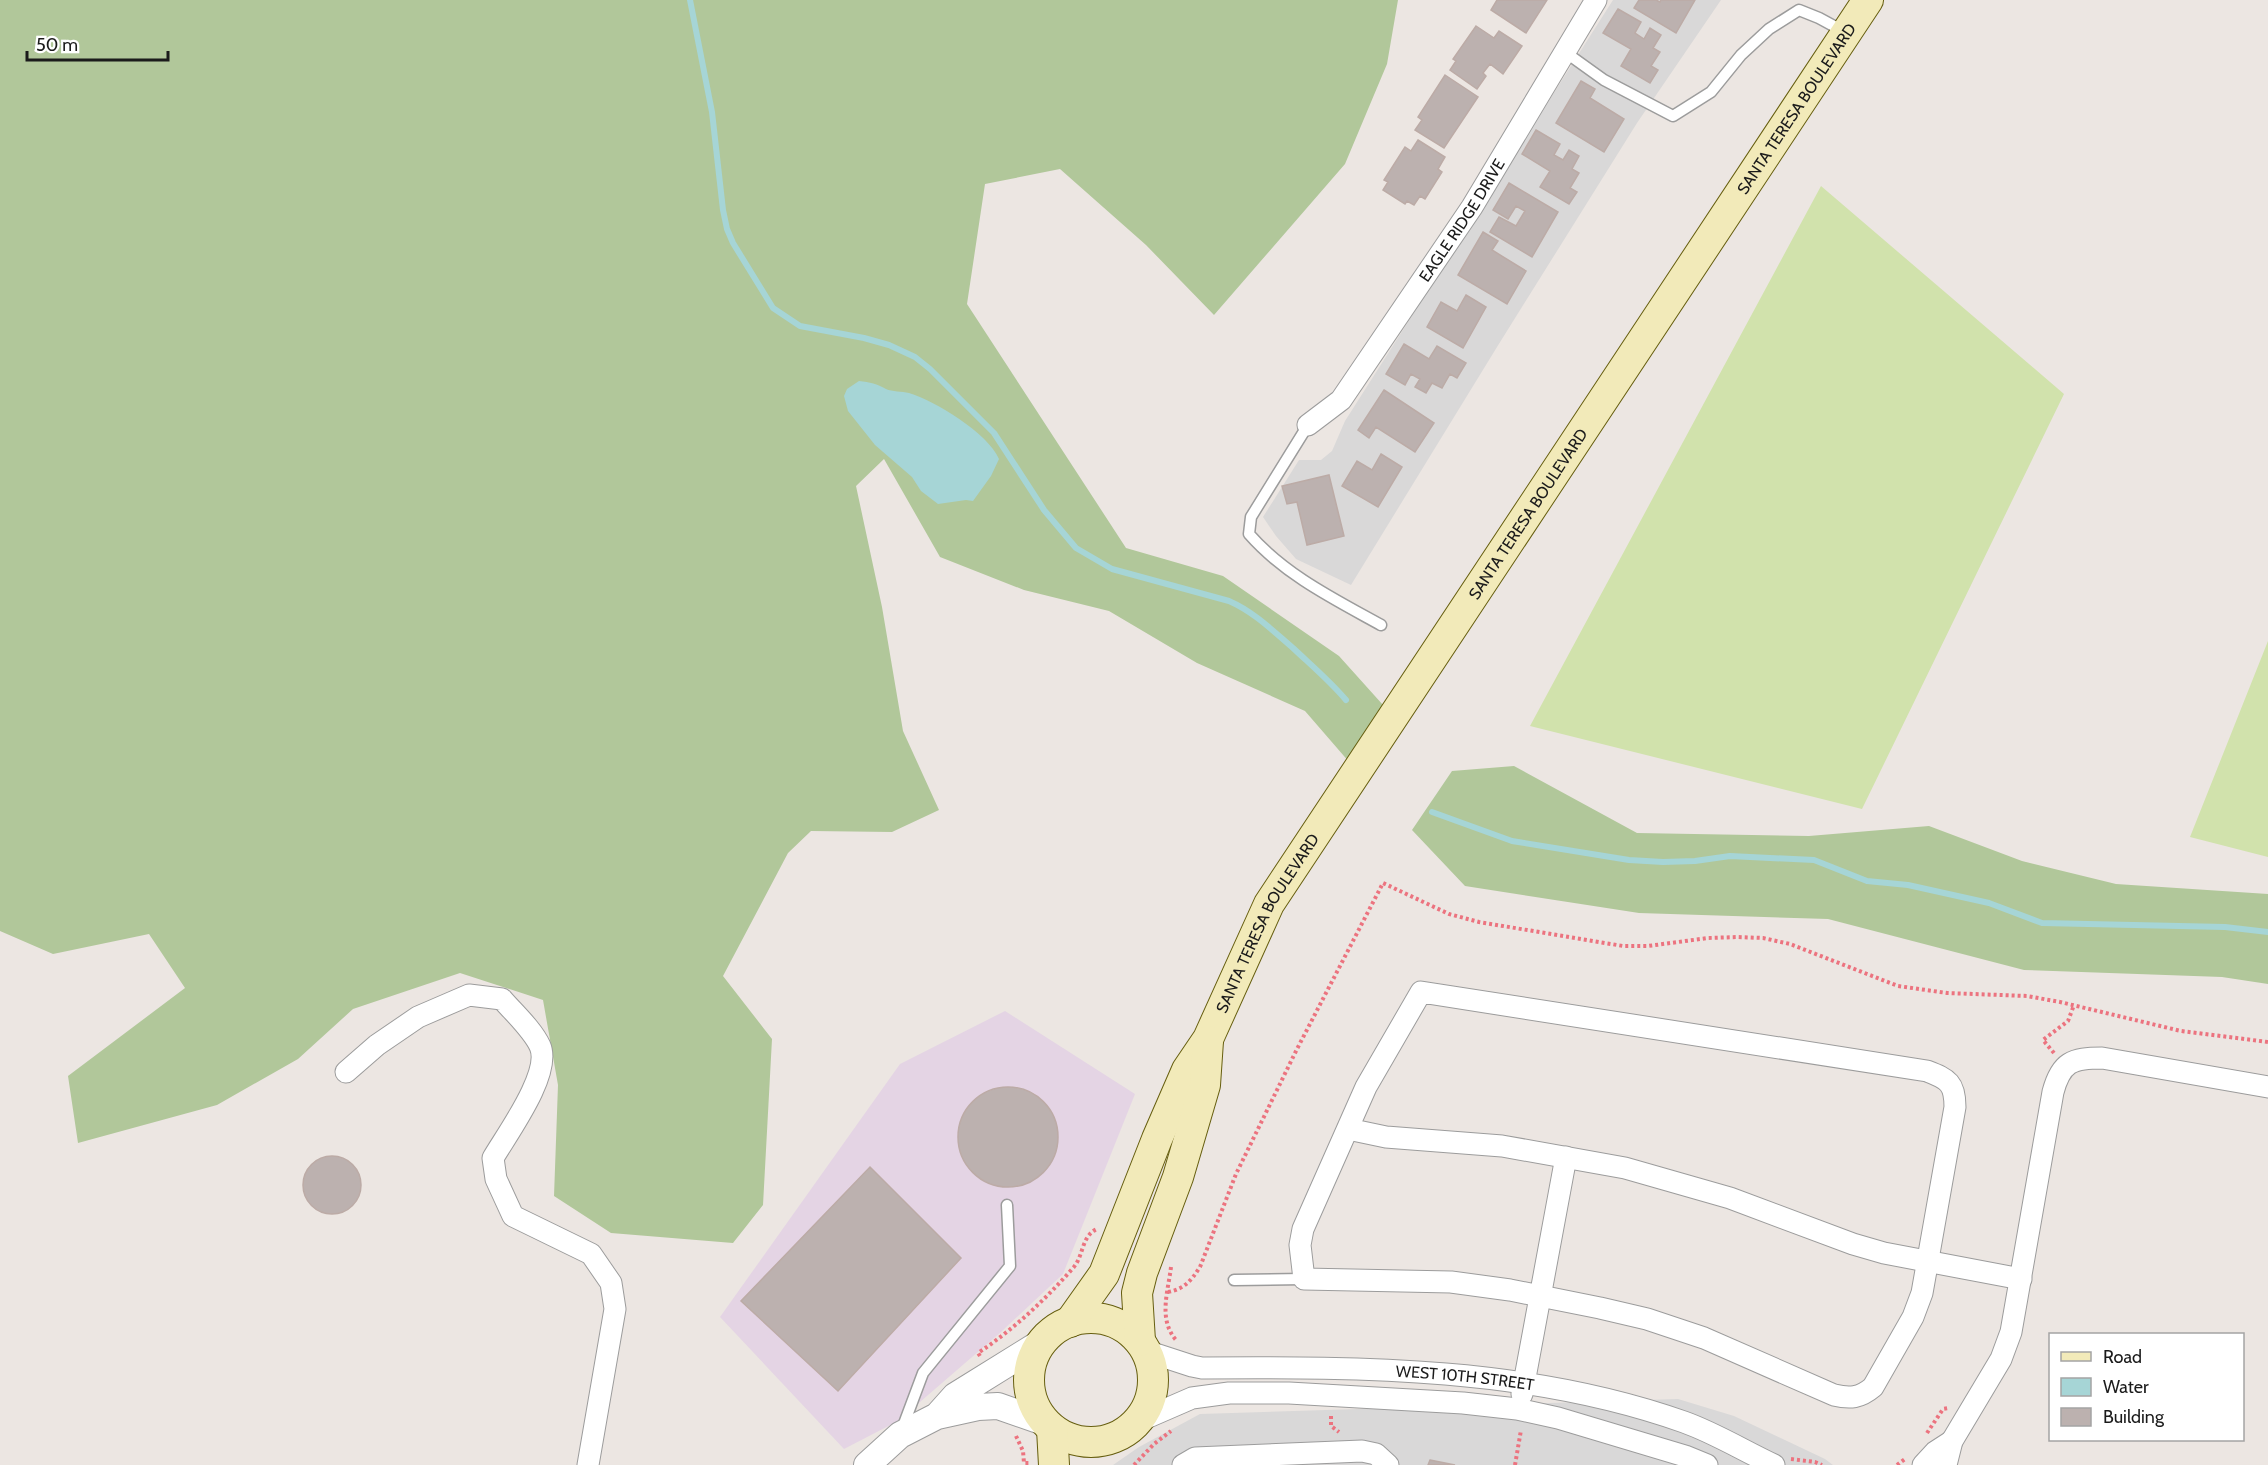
<svg xmlns="http://www.w3.org/2000/svg" width="2268" height="1465" font-family="Cabin,sans-serif">
<style>
.residential{fill:#d9d8d8}
.industrial{fill:#e4d4e4}
.grass{fill:#d1e2ac}
.forest{fill:#b1c79a}
.water{fill:#a6d5d6}
.lines{fill:none;stroke-linecap:round;stroke-linejoin:round}
.stream{stroke:#a6d5d6;stroke-width:6}
.building{fill:#bcb1af;stroke:#bcaba6;stroke-width:1.5}
.service-casing{stroke:#9c9c9c;stroke-width:13}
.minor-casing{stroke:#9c9c9c;stroke-width:23}
.tertiary-casing{stroke:#9c9c9c;stroke-width:28}
.secondary-casing{stroke:#665e0f;stroke-width:32}
.path{stroke:#ec737f;stroke-width:4;stroke-dasharray:3 3;stroke-linecap:butt}
.service{stroke:#fff;stroke-width:10}
.minor{stroke:#fff;stroke-width:21}
.tertiary{stroke:#fff;stroke-width:26}
.secondary{stroke:#f2eab9;stroke-width:30}
.labels{text-anchor:middle;stroke-width:6;stroke-linejoin:round;paint-order:stroke}
.street-label{font-size:16px;fill:#1b1b1b;stroke:#fff}
</style>
<rect width="100%" height="100%" fill="#ece6e2"/>
<path class="residential" d="M1613,0H1721L1637,123L1497,347L1351,585L1296,559L1276,536L1263,517L1299,460H1321L1332,451L1345,421Z
M1678,1399L1734,1416L1825,1459L1833,1465H1113L1139,1447L1200,1414Z"/>
<path class="industrial" d="M1005,1011L1135,1094L1063,1274L1001,1332L898,1421L844,1449L720,1317L900,1064Z"/>
<path class="grass" d="M1821,186L2064,394L1862,809L1530,726Z
M2268,641V857L2190,837Z"/>
<path class="forest" d="M0,0H1398L1387,64L1345,164L1214,315L1146,245L1060,169L985,184L967,304L1126,548L1223,576L1339,656L1383,705L1350,763L1305,711L1197,663L1109,611L1024,590L940,557L884,459L856,486L882,607L903,731L939,810L892,832L811,831L788,853L723,976L772,1039L763,1205L733,1243L611,1233L554,1196L558,1085L543,1000L460,973L353,1009L298,1059L217,1105L78,1143L68,1076L185,988L149,934L53,954L0,931Z
M1514,766L1637,833L1809,836L1929,826L2022,861L2116,884L2268,894V984L2222,977L2024,970L1828,919L1639,913L1465,886L1412,830L1452,771Z"/>
<path class="water" d="M859,381C870,382 877,384 886,389C892,392 902,391 909,393C935,401 988,433 999,459L991,476L973,501L966,500L938,504L921,491L912,477L875,445L848,411L844,396L847,389Z"/>
<g class="lines">
<path class="stream" d="M690,0L712,112L723,210L727,229L733,243L773,308L800,326L864,338L889,345L915,357L930,369L994,433L1044,510L1076,548L1112,569L1229,601C1254,612 1272,630 1293,648C1311,665 1330,681 1346,700
M1432,812L1512,841L1629,860L1663,862L1695,861L1730,856L1814,860L1867,881L1908,885L1989,903L2042,923L2225,927L2268,932"/>
</g>
<path class="building" d="M1497,0H1547L1526,33L1491,10Z
M1639,0H1656L1660,2L1661,0H1695L1676,33L1634,8Z
M1618,9L1641,22L1635,33L1644,39L1650,28L1661,35L1653,48L1660,52L1651,66L1658,70L1650,83L1621,66L1631,49L1603,33Z
M1476,26L1494,38L1499,31L1522,46L1503,74L1490,64L1483,73L1486,76L1477,89L1450,70L1456,61L1453,59Z
M1445,75L1478,97L1444,148L1415,130L1422,120L1418,117Z
M1581,81L1595,89L1590,98L1624,119L1604,152L1556,123Z
M1536,130L1560,144L1554,155L1563,160L1569,150L1579,156L1572,169L1579,173L1570,188L1577,192L1569,204L1540,187L1550,171L1522,154Z
M1418,140L1445,157L1438,169L1442,172L1425,199L1420,196L1414,205L1407,201L1405,204L1383,190L1388,182L1384,180L1405,147L1411,151Z
M1509,183L1558,212L1532,257L1490,232L1499,217L1516,226L1525,211L1516,206L1508,219L1493,210Z
M1483,232L1498,241L1492,250L1526,271L1507,304L1458,275Z
M1466,295L1486,307L1463,348L1427,327L1441,302L1457,311Z
M1404,344L1429,359L1437,346L1466,363L1457,378L1450,374L1442,388L1432,383L1426,393L1415,387L1420,379L1411,374L1405,385L1386,374Z
M1384,390L1434,423L1415,452L1376,427L1369,438L1358,430Z
M1381,454L1402,467L1378,507L1342,486L1357,461L1372,470Z
M1329,475L1344,536L1307,545L1297,502L1287,504L1282,486Z
M958 1137a50 50 0 1 1 100 0a50 50 0 1 1-100 0Z
M303 1185a29 29 0 1 1 58 0a29 29 0 1 1-58 0Z
M870,1167L961,1258L838,1391L741,1301Z
M1430,1460L1455,1465H1428Z"/>
<g class="lines">
<defs>
<path id="service" d="M1565,52L1604,80L1673,116L1711,92L1741,55L1769,29L1799,10L1819,18L1843,31
M1308,425L1251,517L1249,534C1285,575 1334,599 1381,625
M1234,1280L1304,1279
M902,1429L923,1373L1010,1266L1007,1205"/>
<g id="minor">
<path id="s1" d="M1308,425L1341,400L1472,207L1596,0"/>
<path d="M1421,992L1927,1071C1948,1079 1955,1083 1955,1107L1922,1293L1913,1317L1873,1387C1860,1398 1850,1399 1834,1395L1704,1338L1647,1319L1600,1308L1510,1290L1451,1282L1304,1279L1300,1245L1303,1229L1366,1087Z"/>
<path d="M346,1072L377,1045L418,1017L469,995L502,999C514,1013 532,1029 540,1046C552,1073 507,1134 493,1158L496,1179L513,1216L591,1254L611,1283L615,1309L588,1465"/>
<path d="M1348,1129L1386,1137L1502,1146L1625,1168L1730,1198L1853,1244L1884,1253L2021,1279"/>
<path id="s2" d="M1146,1351L1192,1366L1202,1368C1364,1367 1529,1367 1684,1422C1715,1433 1744,1451 1774,1465"/>
<path d="M1522,1394L1566,1157"/>
<path d="M1139,1421L1192,1398L1229,1393H1289L1463,1403L1517,1409L1558,1418L1685,1456L1707,1465"/>
<path d="M1183,1465L1195,1458L1362,1451L1376,1454L1388,1465"/>
<path d="M1923,1465L1935,1452L1952,1441"/>
<path d="M1946,1465L1952,1441L2001,1359L2011,1332L2053,1092C2061,1062 2072,1058 2102,1058L2268,1087"/>
</g>
<path id="tertiary" d="M938,1415L955,1396L1042,1342
M867,1465L900,1435L937,1416L978,1407L998,1406L1044,1422"/>
<g id="secondary">
<circle cx="1091" cy="1380" r="62"/>
<path id="s3" d="M1070,1322L1104,1274L1157,1139L1187,1070L1208,1039L1269,904L1868,0"/>
<path d="M1140,1341L1137,1293L1142,1273L1178,1177L1205,1085L1208,1041"/>
<path d="M1052,1429L1054,1465"/>
</g>
</defs>
<use href="#service" class="service-casing"/>
<use href="#minor" class="minor-casing"/>
<use href="#tertiary" class="tertiary-casing"/>
<use href="#secondary" class="secondary-casing"/>
<path class="path" d="M2054,1053L2043,1040L2068,1021L2074,1005
M1171,1267C1168,1292 1158,1319 1176,1340
M1168,1292C1184,1289 1191,1281 1200,1267L1236,1174L1297,1049L1383,883L1449,914L1479,922L1623,946H1648L1708,938L1738,937L1763,938L1790,944L1898,986L1947,993L2027,996L2060,1002L2181,1031L2268,1042
M980,1356L978,1353C1014,1329 1045,1300 1073,1268C1084,1256 1081,1236 1097,1229
M1331,1416V1426L1339,1432
M1927,1433L1943,1409L1949,1408
M1016,1436L1023,1451L1024,1463H1030
M1791,1459L1815,1462L1822,1465
M1134,1465L1154,1444L1171,1431
M1515,1465L1521,1430
M1897,1465L1905,1459"/>
<use href="#service" class="service"/>
<use href="#minor" class="minor"/>
<use href="#tertiary" class="tertiary"/>
<use href="#secondary" class="secondary"/>
</g>
<g class="labels">
<g class="street-label">
<text dy="6" stroke="none"><textPath href="#s3" startOffset="1419">SANTA TERESA BOULEVARD</textPath></text>
<text dy="6" stroke="none"><textPath href="#s1" startOffset="258">EAGLE RIDGE DRIVE</textPath></text>
<text dy="6" stroke="none"><textPath href="#s3" startOffset="933">SANTA TERESA BOULEVARD</textPath></text>
<text dy="6" stroke="none"><textPath href="#s3" startOffset="447">SANTA TERESA BOULEVARD</textPath></text>
<text dy="6" stroke="none"><textPath href="#s2" startOffset="322">WEST 10TH STREET</textPath></text>
</g>
</g>
<rect x="2049" y="1333" width="195" height="108" fill="#ffffff" stroke="#a4a4a4" stroke-width="1.5"/>
<rect x="2061" y="1352" width="30" height="9" fill="#f2eab9" stroke="#a4a4a4" stroke-width="1.5"/>
<text x="2103" y="1363" font-size="18" fill="#1b1b1b">Road</text>
<rect x="2061" y="1378" width="30" height="18" fill="#a6d5d6" stroke="#a4a4a4" stroke-width="1.5"/>
<text x="2103" y="1393" font-size="18" fill="#1b1b1b">Water</text>
<rect x="2061" y="1408" width="30" height="18" fill="#bcb1af" stroke="#a4a4a4" stroke-width="1.5"/>
<text x="2103" y="1423" font-size="18" fill="#1b1b1b">Building</text>
<path d="M27 51v9h141v-9" fill="none" stroke="#1b1b1b" stroke-width="3"/>
<text x="36" y="51" font-size="18" fill="#1b1b1b" stroke="#ffffff" stroke-width="4.5" paint-order="stroke">50 m</text>
</svg>
